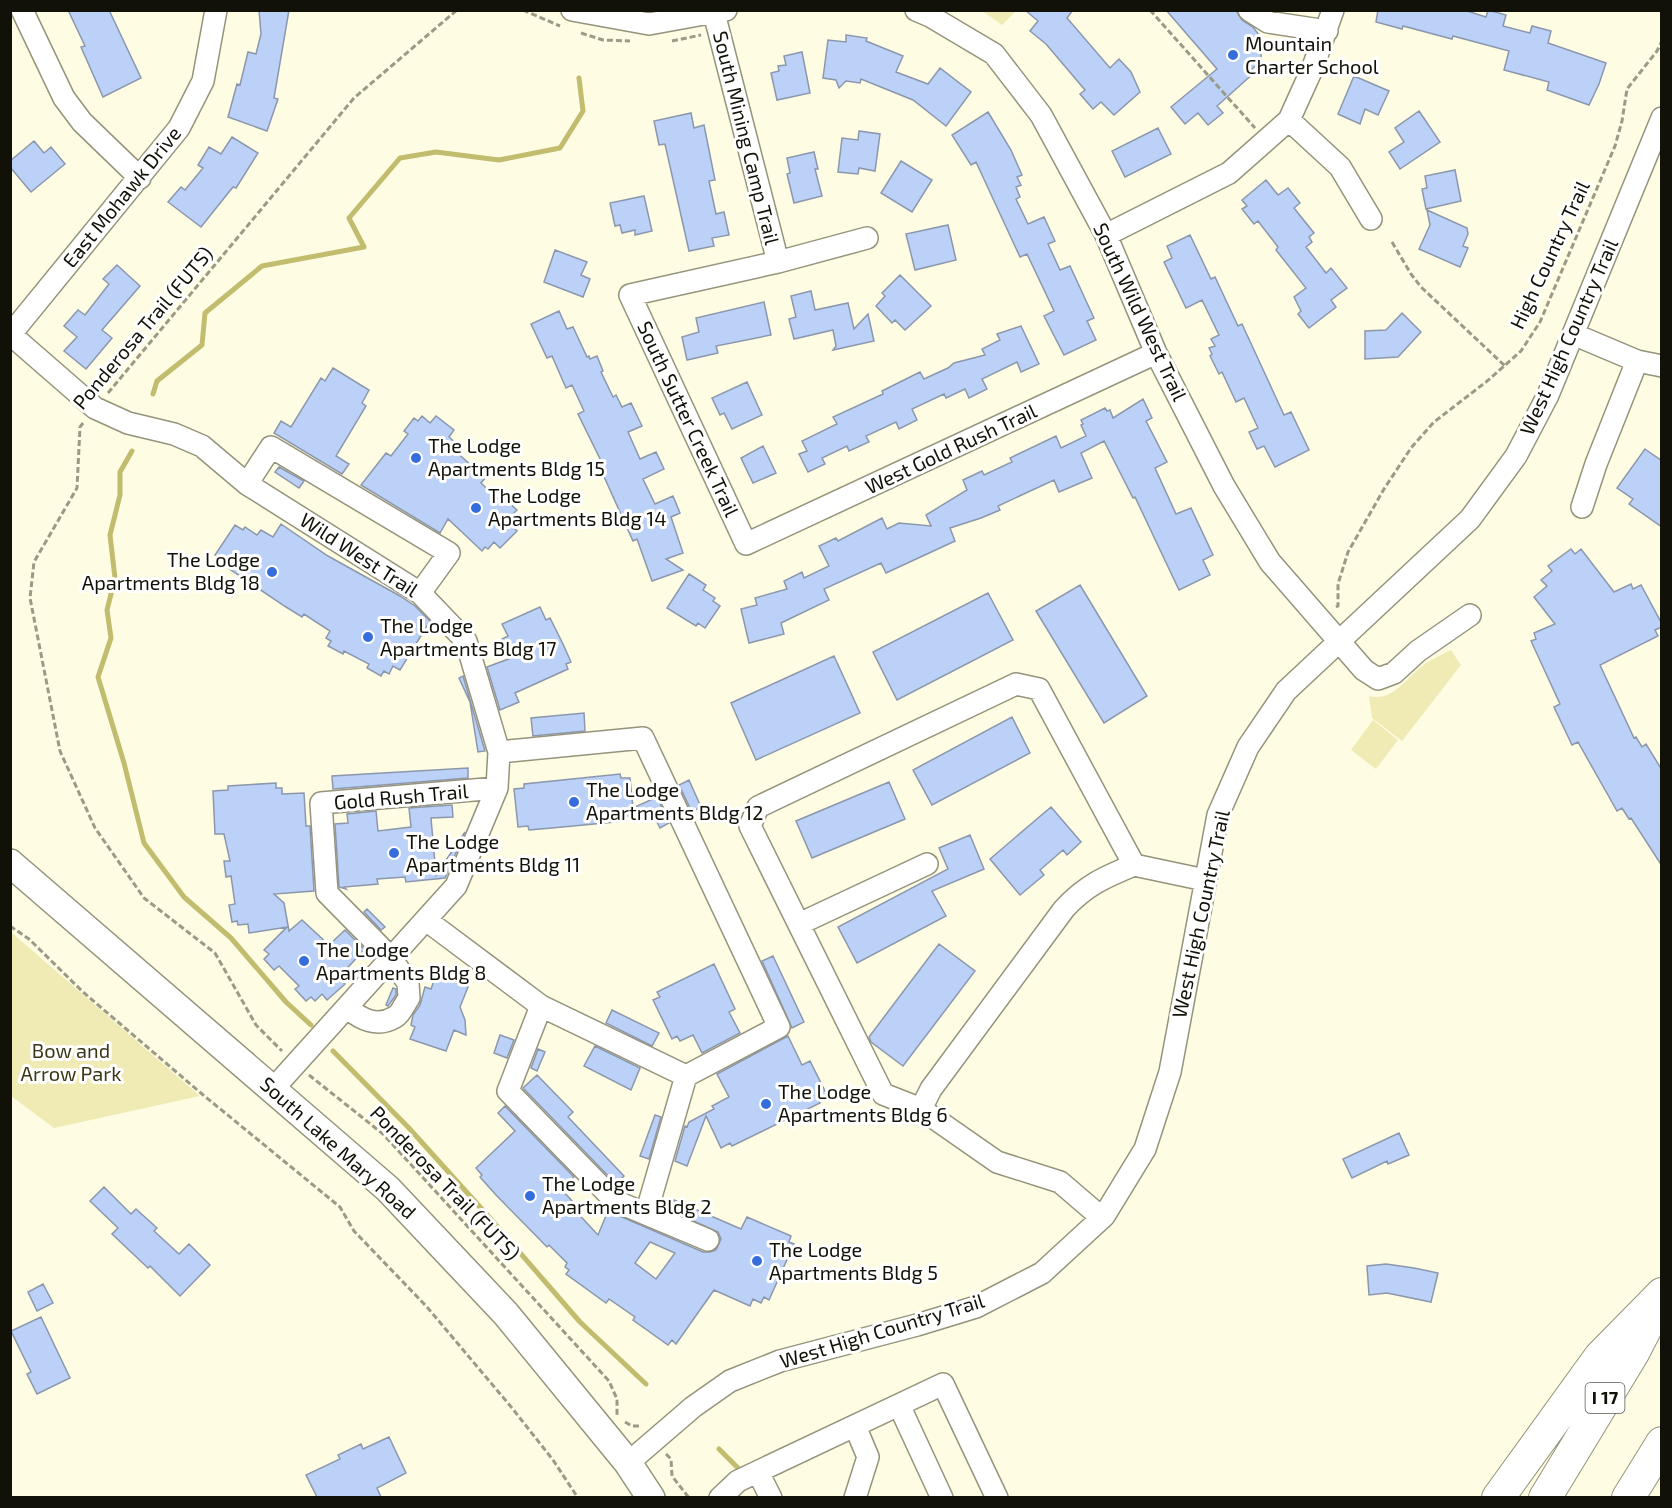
<svg xmlns="http://www.w3.org/2000/svg" width="1672" height="1508" font-family="'Exo 2',sans-serif">
<style>
.green{fill:#f0ebb5}
.lines{fill:none;stroke-linecap:round;stroke-linejoin:round}
.stream{stroke:#c2bc6f;stroke-width:5}
.building{fill:#bcd1f8;stroke:#8b97ad;stroke-width:1.5;fill-rule:evenodd}
.minor-casing{stroke:#95937b;stroke-width:24}
.major-casing{stroke:#95937b;stroke-width:30}
.highway-casing{stroke:#95937b;stroke-width:34}
.path{stroke:#9b9a87;stroke-width:3;stroke-dasharray:6 3;stroke-linecap:butt}
.minor{stroke:#fff;stroke-width:21}
.major{stroke:#fff;stroke-width:27}
.highway{stroke:#fff;stroke-width:32}
.poi-dot{fill:#356ddc;stroke:#fff;stroke-width:2}
.labels{text-anchor:middle;stroke-width:6;stroke-linejoin:round;paint-order:stroke}
.shield{fill:#fff;stroke:#595852;stroke-width:1.5}
.shield-label{font-size:18px;font-weight:bold;fill:#121108}
.poi-label{font-size:20px;fill:#121108;stroke:#fff;text-anchor:start}
.street-label{font-size:20px;fill:#121108;stroke:#fff}
.park-label{font-size:20px;fill:#3b3716;stroke:#fff}
</style>
<rect width="100%" height="100%" fill="#fefce2"/>
<path class="green" d="M982,11H1016L1002,25Z
M1451,650L1461,665L1402,741L1372,718L1369,696C1392,702 1405,680 1421,667C1430,660 1441,655 1451,650Z
M1373,720L1398,740L1376,769L1351,750Z
M11,932L200,1096L54,1128L11,1096Z"/>
<g class="lines">
<path class="stream" d="M153,394L157,381L202,345L205,313L262,266L364,247L349,218L400,158L436,152L499,160L560,148L583,111L579,78
M132,451L120,472V495L110,535L115,578L107,610L111,638L98,677L124,763L144,843L184,897L231,938L286,1002L311,1025
M333,1051L408,1127L489,1217L580,1322L646,1384
M719,1449L743,1473"/>
</g>
<path class="building" d="M68,10H109L141,78L103,97L81,47L85,46Z
M259,10H289L274,98L278,99L267,131L228,117L237,84L240,85L248,52L256,54L261,34Z
M1025,10H1073L1067,18L1110,68L1119,59L1131,72L1140,92L1114,115L1101,102L1093,109L1080,94L1085,90L1046,44L1030,31L1038,21Z
M1166,10H1236L1242,20L1253,27L1259,35L1253,40L1261,49V61L1252,69L1255,72L1217,106L1223,113L1208,125L1198,113L1185,124L1171,107L1217,69Z
M1378,10H1464L1486,17L1488,10L1506,15L1503,26L1530,33L1532,26L1551,31L1548,43L1606,63L1599,84L1589,105L1547,90L1549,82L1504,70L1509,51L1453,36L1452,39L1403,26L1402,29L1376,22Z
M846,35L867,38L866,41L903,56L896,72L928,84L940,68L971,92L946,126L913,100L861,79L860,83L846,81L839,88L836,80L823,78L828,40L846,42Z
M802,52L810,93L777,100L771,73L779,71L778,66L786,65L784,56Z
M1354,76L1389,91L1378,115L1365,109L1360,124L1338,114Z
M1419,111L1440,142L1400,169L1389,152L1404,142L1395,128Z
M988,112L1011,150L1022,175L1017,177L1021,185L1016,187L1020,197L1016,199L1028,224L1044,217L1055,241L1048,244L1060,270L1070,266L1094,318L1087,321L1096,340L1064,355L1044,316L1054,311L1027,254L1020,257L976,162L971,165L952,135Z
M691,113L694,128L704,125L715,180L709,181L716,214L724,212L729,235L712,238L714,246L689,251L665,144L659,145L654,121Z
M1158,128L1171,154L1125,177L1112,151Z
M859,131L880,134L875,171L859,168L858,174L838,172L842,138L858,140Z
M232,137L258,153L236,188L233,187L201,227L168,202L181,187L185,190L203,168L198,165L209,147L221,154Z
M34,141L44,153L51,147L65,164L31,192L10,167V161Z
M814,152L818,169H815L822,196L794,203L787,174L790,173L787,158Z
M901,161L932,180L912,212L881,193Z
M1455,170L1461,201L1426,209L1422,189L1427,188L1425,176Z
M1266,180L1278,195L1288,188L1300,203L1294,208L1314,233L1309,237L1312,242L1306,247L1326,273L1331,268L1347,288L1331,300L1336,307L1309,328L1298,314L1301,311L1294,297L1306,288L1276,250L1278,247L1258,221L1254,224L1242,209L1247,206L1242,200Z
M644,196L652,231L635,235V230L622,233L620,225L615,226L610,203Z
M1427,210L1467,228L1468,234L1463,246L1468,248L1460,267L1419,249L1430,225Z
M948,225L956,260L915,270L906,234Z
M1190,235L1211,279L1215,277L1238,326L1242,324L1284,415L1291,412L1309,450L1275,467L1264,446L1257,449L1249,432L1258,428L1244,398L1236,402L1222,372L1219,374L1210,356L1212,354L1209,348L1215,346L1211,339L1219,335L1202,300L1186,308L1164,262L1172,258L1167,246Z
M555,250L587,262L581,275L590,279L583,297L544,282Z
M117,265L140,286L102,330L112,338L86,369L64,351L77,337L64,326L78,310L85,315L109,284L103,279Z
M900,275L931,306L905,330L895,320L892,323L876,306L885,296L882,293Z
M811,291L815,310L848,303L854,329L868,314L874,341L833,350L836,346L833,330L794,339L789,319L796,317L791,296Z
M764,302L771,335L716,346L718,353L687,360L682,337L699,332L696,318Z
M559,311L567,329L573,327L587,357L589,356L590,359L597,356L603,371L601,372L613,397L616,395L622,407L631,403L642,426L628,432L640,459L656,452L664,469L643,479L655,504L673,496L680,513L671,517L683,553L666,559L683,570L652,581L637,539L633,541L601,470L605,469L578,414L584,411L572,385L566,388L552,356L547,358L531,324Z
M1402,313L1421,332L1398,357L1365,359V331L1386,330Z
M1021,326L1039,364L1021,372L1017,362L982,379L987,389L969,398L965,389L946,398L944,394L912,409L917,420L899,429L896,422L866,436L869,442L849,451L847,446L822,458L825,464L808,472L799,454L807,451L802,441L837,424L833,417L883,394L882,391L920,372L924,379L948,368L954,363L985,355L982,349L1000,340L997,334Z
M333,368L369,390L362,403L366,406L336,456L349,464L342,474L274,433L281,421L291,427L321,378L325,381Z
M747,382L762,415L732,429L724,413L720,415L712,398Z
M1143,399L1152,418L1146,421L1167,462L1155,468L1176,514L1191,508L1213,555L1203,560L1210,575L1179,590L1135,497L1133,498L1104,441L1081,453L1092,478L1059,492L1054,480L998,506L1000,510L981,518L950,528L955,541L886,573L881,563L824,589L829,600L781,623L784,634L749,643L741,609L757,605L755,598L787,589L784,581L802,572L804,578L829,566L819,546L836,538L838,541L882,518L887,529L899,523L931,526L926,515L967,490L963,480L982,471L984,475L1012,462L1010,458L1056,436L1061,448L1086,436L1081,425L1083,424L1081,420L1105,408L1107,411L1110,410L1113,418Z
M422,416L430,423L436,416L454,430L449,437L456,443L452,448L485,478L481,483L502,503L505,499L517,510L513,514L517,518L511,525L517,531L500,548L494,542L488,549L485,547L482,551L448,519L440,533L361,485L386,453L391,456L408,434L404,431L414,418L418,421Z
M763,446L776,473L753,483L741,458Z
M1645,449L1662,461V527L1629,504L1633,499L1617,488Z
M279,467L304,481L299,488L275,472Z
M281,524L328,556L400,596L415,606L430,621L400,670L393,666L389,674L384,671L381,676L367,668L369,664L344,651L343,654L328,646L331,641L326,638L330,631L304,614L302,617L286,607L222,564L224,561L215,555L235,525L243,530L245,527L257,535L261,530L273,537Z
M1571,549L1575,554L1581,549L1614,592L1631,584L1633,589L1641,585L1662,624V627L1655,630L1658,636L1600,665L1634,738L1636,737L1642,747L1646,744L1662,770V866L1631,818L1629,819L1622,808L1617,811L1578,742L1572,745L1554,707L1560,704L1531,641L1536,639L1534,633L1555,624L1534,597L1547,586L1541,580L1552,571L1548,566Z
M689,574L706,585L703,590L715,598L713,601L720,606L705,628L698,623L696,626L667,608Z
M1080,585L1147,696L1104,723L1036,611Z
M988,593L1013,640L897,700L873,652Z
M540,607L546,620L550,618L563,644L571,662L566,664L568,669L515,693L519,702L500,710L487,667L511,658L502,639L508,636L502,624Z
M834,656L860,713L756,760L731,703Z
M463,676L485,751L478,752L470,702L459,678Z
M584,713L585,731L533,736L531,718Z
M1012,717L1030,753L932,805L913,770Z
M468,768V778L333,789L332,776Z
M620,774L621,778H630L633,808L657,797L669,823L660,828L653,814L625,816V821L552,828L529,830L528,826L518,827L514,789L524,788V784Z
M689,780L701,807L692,812L679,785Z
M889,782L905,819L812,858L796,821Z
M276,783V788H282V794L304,793L306,826H310L314,891L274,894L284,903L289,931L302,920L329,945L345,930L363,948L364,950L338,978L345,984L327,1000L322,994L315,1001L311,997L306,1001L295,989L299,986L279,966L274,970L264,959L269,954L264,950L287,927L249,933L248,924L238,925L237,921L232,922L229,905L235,904L231,876L226,877L224,861H230L224,834H215L213,791L228,790V786Z
M452,805L453,817L431,818L436,875L465,832L445,878L406,882L405,877L377,879L378,884L344,887L346,889L339,887L335,824L348,823L347,814L376,811L378,831L411,827L409,808Z
M1051,807L1081,842L1067,855L1063,850L1040,870L1044,875L1020,895L990,859Z
M970,835L984,869L932,891L946,916L857,963L838,927L948,869L939,848Z
M367,909L385,927L381,930L364,912Z
M939,944L975,971L903,1066L871,1042L869,1037Z
M773,956L804,1022L792,1028L762,961Z
M714,964L735,1009L729,1012L740,1033L702,1053L693,1035L680,1041L677,1036L672,1039L653,1000L660,997L657,992Z
M436,975L468,987L460,1007L465,1020L466,1035L454,1030L446,1051L410,1039L415,1027L411,1025L413,1015L420,1005L425,987L431,989Z
M393,988L396,989V995L388,1006L386,1005Z
M612,1010L659,1033L652,1046L606,1023Z
M500,1035L514,1040L507,1058L494,1053Z
M788,1036L802,1065L810,1061L827,1095L818,1100L820,1103L732,1146L730,1143L721,1148L706,1116L687,1166L675,1161L685,1126L687,1127L689,1122L714,1109L712,1106L729,1097L717,1074Z
M595,1046L640,1068L631,1090L584,1066Z
M538,1049L545,1052L537,1071L531,1068Z
M537,1075L573,1112L568,1117L624,1176L616,1184L523,1088Z
M505,1106L574,1177L561,1189L573,1202L570,1205L598,1235L608,1211L703,1252H710L716,1250L721,1239L718,1232L669,1210L674,1200L741,1229L747,1217L791,1236L789,1242L794,1244L769,1300L764,1297L761,1303L753,1299L750,1306L714,1290L676,1344L672,1340L668,1345L633,1320L635,1317L609,1299L606,1303L566,1274L569,1270L565,1267L567,1263L549,1245L547,1247L496,1195L480,1177L482,1175L476,1168L515,1131L498,1113ZM650,1242L675,1253L656,1279L635,1263Z
M655,1115L661,1117L649,1159L640,1156Z
M1399,1133L1409,1155L1388,1164L1387,1161L1352,1178L1343,1159Z
M104,1187L131,1214L136,1209L157,1228L154,1231L179,1254L189,1244L210,1265L180,1296L150,1266L148,1268L112,1234L118,1228L90,1201Z
M1386,1264L1414,1268L1438,1273L1431,1302L1387,1293L1369,1295L1367,1266Z
M43,1284L53,1303L37,1311L28,1292Z
M41,1317L70,1378L37,1394L27,1374L31,1372L11,1331Z
M389,1437L406,1473L377,1488L381,1497H317L306,1475L340,1459L338,1455L361,1444L363,1449Z"/>
<g class="lines">
<defs>
<path id="minor" d="M22,10L64,98L82,122L140,178
M572,10L649,24L726,10
M916,10L930,16L994,54L1041,115L1106,235L1156,353L1224,486L1270,562L1364,670L1378,679L1394,673L1418,651L1470,615
M1249,10L1268,22L1327,31
M714,13L778,262
M1289,120L1340,167L1371,219
M1106,235L1229,173L1289,120L1313,67L1333,10
M867,238L778,262L630,295L746,544L1156,353
M10,334L95,408L128,423L174,434L202,446L247,484L420,593L466,641L499,752L497,788L456,886L273,1089
M1573,334L1637,361L1662,366
M10,335L179,128L203,81L216,10
M247,484L271,447L449,553L420,593
M1582,507L1596,464L1637,361
M1134,865L1205,880
M426,920L541,1006L686,1076L779,1027L643,738L499,752
M799,924L927,864
M541,1006L508,1091L615,1201L708,1240
M347,1008C361,1019 377,1028 395,1017C401,1014 405,1003 409,998L408,983L391,958L327,893L321,803L497,788
M921,1109L931,1089L1064,909C1086,885 1105,877 1134,865L1039,689L1016,684L758,807L750,826L883,1094L921,1109L997,1162L1060,1182L1102,1218
M646,1214L686,1076
M899,1405L942,1498
M628,1463L693,1407L730,1381L780,1361L917,1325L976,1307L1042,1273L1104,1216L1145,1149L1170,1072L1218,815L1248,747L1286,691L1470,519L1516,456L1548,395L1662,118
M758,1472L771,1498
M720,1498L738,1481L943,1384L997,1498
M855,1498L868,1457L855,1426"/>
<path id="major" d="M10,863L388,1189L506,1314L628,1463L651,1498"/>
<path id="highway" d="M1498,1498L1600,1357L1662,1294
M1545,1498L1633,1353L1649,1322
M1628,1498L1662,1443"/>
</defs>
<use href="#minor" class="minor-casing"/>
<use href="#major" class="major-casing"/>
<use href="#highway" class="highway-casing"/>
<path class="path" d="M523,10L560,26
M1150,10L1255,128
M581,33L603,40L630,41
M672,41L701,35
M1392,242L1411,274L1421,287L1505,366
M108,393L354,98L457,10
M83,423L80,427L77,488L34,562L30,598L60,751L95,828L144,898L215,953L256,1025L282,1051
M1336,607L1338,606V584L1348,552L1384,489L1411,448L1434,422L1486,382L1521,351L1540,322L1615,146L1622,121L1627,89L1657,51L1662,41
M10,926L29,939L83,992L202,1094L340,1207L354,1231L427,1307L512,1408L553,1460L578,1498
M309,1075L383,1134L609,1381L617,1399V1415
M625,1422L632,1426H642
M666,1454L671,1459L672,1476L689,1498"/>
<use href="#minor" class="minor"/>
<use href="#major" class="major"/>
<use href="#highway" class="highway"/>
</g>
<g class="poi-dot">
<circle cx="1233" cy="55" r="6"/>
<circle cx="416" cy="458" r="6"/>
<circle cx="476" cy="508" r="6"/>
<circle cx="272" cy="572" r="6"/>
<circle cx="368" cy="637" r="6"/>
<circle cx="574" cy="802" r="6"/>
<circle cx="394" cy="853" r="6"/>
<circle cx="304" cy="961" r="6"/>
<circle cx="766" cy="1104" r="6"/>
<circle cx="530" cy="1196" r="6"/>
<circle cx="757" cy="1261" r="6"/>
</g>
<g class="labels">
<rect class="shield" x="1585.5" y="1383" width="39" height="30" rx="4.5"/>
<g class="shield-label">
<text x="1605" y="1404">I 17</text>
</g>
<g class="poi-label">
<text x="1245" y="51">Mountain<tspan x="1245" dy="23">Charter School</tspan></text>
<text x="428" y="453">The Lodge<tspan x="428" dy="23">Apartments Bldg 15</tspan></text>
<text x="488" y="503">The Lodge<tspan x="488" dy="23">Apartments Bldg 14</tspan></text>
<text x="260" y="567" text-anchor="end">The Lodge<tspan x="260" dy="23">Apartments Bldg 18</tspan></text>
<text x="380" y="633">The Lodge<tspan x="380" dy="23">Apartments Bldg 17</tspan></text>
<text x="586" y="797">The Lodge<tspan x="586" dy="23">Apartments Bldg 12</tspan></text>
<text x="406" y="849">The Lodge<tspan x="406" dy="23">Apartments Bldg 11</tspan></text>
<text x="316" y="957">The Lodge<tspan x="316" dy="23">Apartments Bldg 8</tspan></text>
<text x="778" y="1099">The Lodge<tspan x="778" dy="23">Apartments Bldg 6</tspan></text>
<text x="542" y="1191">The Lodge<tspan x="542" dy="23">Apartments Bldg 2</tspan></text>
<text x="769" y="1257">The Lodge<tspan x="769" dy="23">Apartments Bldg 5</tspan></text>
</g>
<g class="street-label">
<text transform="translate(746 138) rotate(76)" y="7">South Mining Camp Trail</text>
<text transform="translate(122 197) rotate(-51)" y="7">East Mohawk Drive</text>
<text transform="translate(1550 255) rotate(-65)" y="7">High Country Trail</text>
<text transform="translate(1140 312) rotate(65)" y="7">South Wild West Trail</text>
<text transform="translate(143 328) rotate(-50)" y="7">Ponderosa Trail (FUTS)</text>
<text transform="translate(1569 337) rotate(-66)" y="7">West High Country Trail</text>
<text transform="translate(688 419) rotate(65)" y="7">South Sutter Creek Trail</text>
<text transform="translate(951 449) rotate(-25)" y="7">West Gold Rush Trail</text>
<text transform="translate(359 555) rotate(33)" y="7">Wild West Trail</text>
<text transform="translate(401 797) rotate(-5)" y="7">Gold Rush Trail</text>
<text transform="translate(1201 914) rotate(-78)" y="7">West High Country Trail</text>
<text transform="translate(338 1148) rotate(42)" y="7">South Lake Mary Road</text>
<text transform="translate(445 1183) rotate(46)" y="7">Ponderosa Trail (FUTS)</text>
<text transform="translate(882 1331) rotate(-17)" y="7">West High Country Trail</text>
</g>
<g class="park-label">
<text x="71" y="1058">Bow and<tspan x="71" dy="23">Arrow Park</tspan></text>
</g>
</g>
<rect width="1672" height="1508" fill="none" stroke="#121108" stroke-width="24"/>
</svg>
